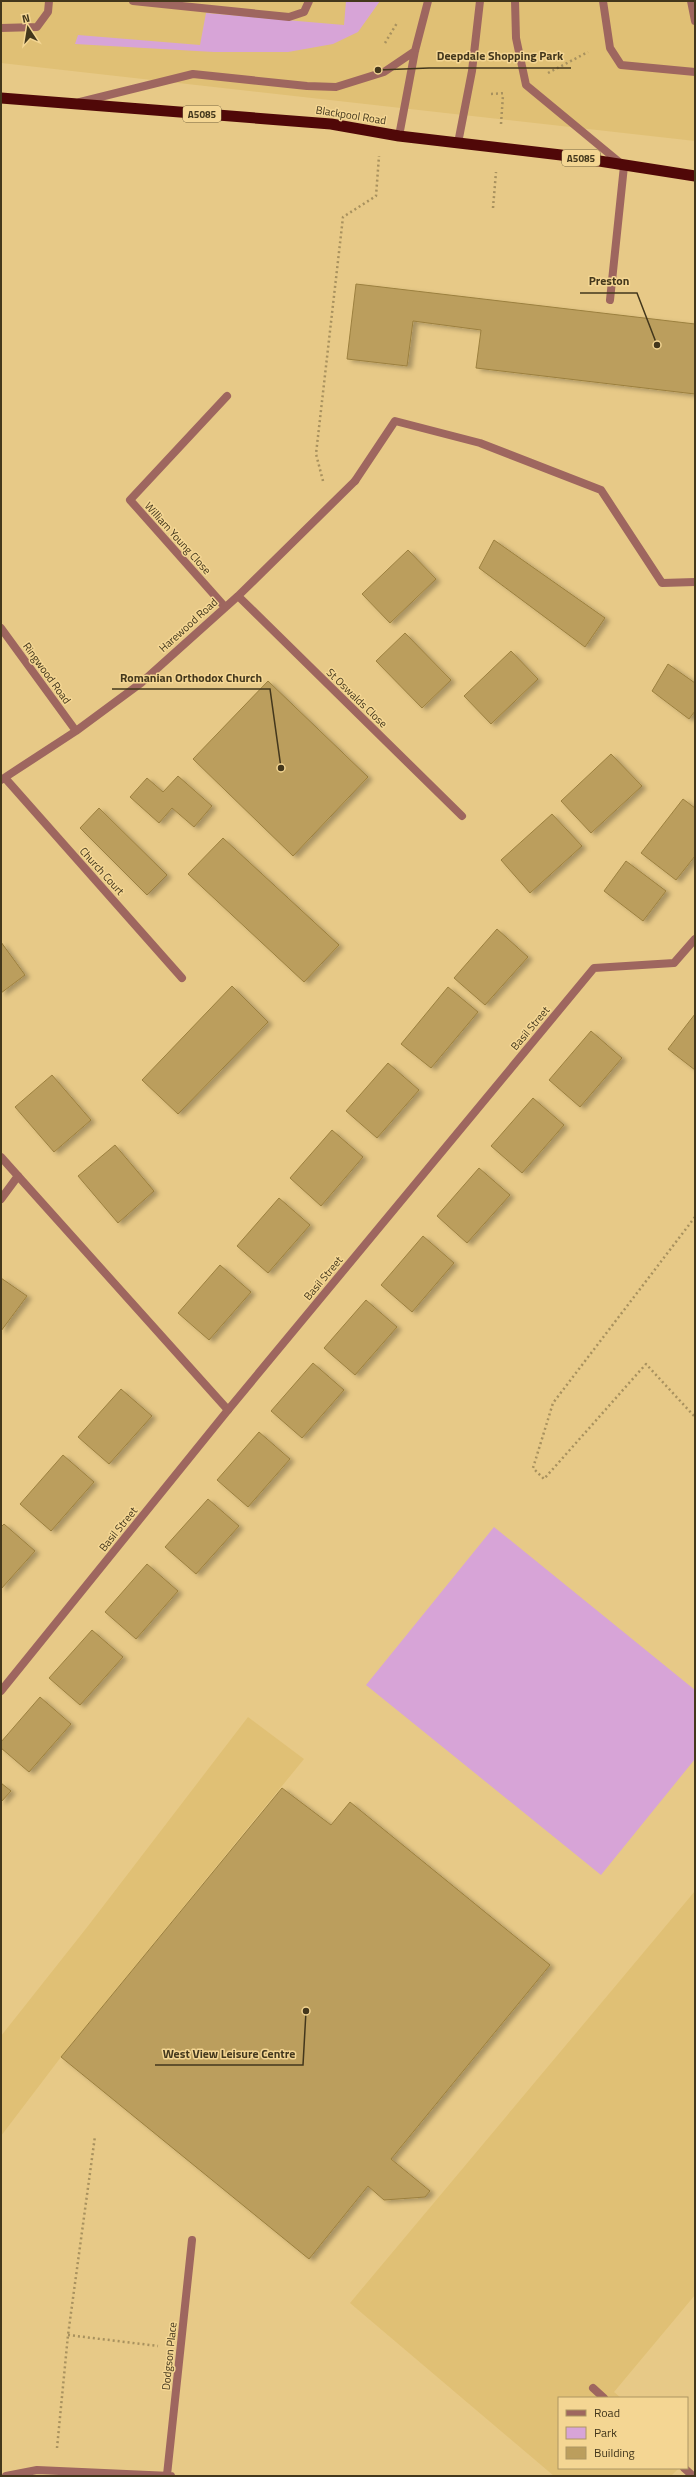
<svg xmlns="http://www.w3.org/2000/svg" width="696" height="2477" font-family="'Titillium Web',sans-serif">
<style>
.built{fill:#e0c075}
.green{fill:#d7a4d7}
.building{fill:#bb9e5d;stroke:#9c803f;filter:url(#shadow)}
.lines{fill:none;stroke-linecap:round;stroke-linejoin:round}
.path{stroke:#a8915e;stroke-width:2.5;stroke-dasharray:2 3;stroke-linecap:butt}
.service{stroke:#9e665f;stroke-width:8}
.minor{stroke:#9e665f;stroke-width:8}
.trunk{stroke:#500808;stroke-width:11}
.labels{text-anchor:middle;stroke-width:3;stroke-linejoin:round;paint-order:stroke}
.shield{fill:#f4d693;stroke:#786740;stroke-width:1}
.shield-label{font-size:10px;font-weight:bold;fill:#43371c}
.street-label{font-size:11px;fill:#43371c;stroke:#f4d693}
.leader{fill:none;stroke:#43371c;stroke-width:1.5}
.callout-dot{fill:#43371c;stroke:#f4d693;stroke-width:1.5}
.callout-label{font-size:12px;text-anchor:middle;font-weight:bold;fill:#43371c;stroke:#f4d693;stroke-width:3;stroke-linejoin:round;paint-order:stroke}
</style>
<defs>
<filter id="shadow"><feDropShadow dx="4.5" dy="2.5" stdDeviation="2" flood-color="#0004"/></filter>
</defs>
<rect width="100%" height="100%" fill="#e7c987"/>
<path class="built" d="M1,1H695V141L1,63Z
M248,1717L304,1759L61,2057L1,2136V2036L88,1926Z
M695,1891V2295L614,2392L621,2398H559V2468H679L671,2476H554L350,2303Z"/>
<path class="green" d="M346,1H380L358,32L333,44L288,52H214L75,44L78,35L200,45L206,13L344,25Z
M494,1527L695,1690V1759L601,1875L366,1685Z"/>
<path class="building" d="M356,284L695,324V394L476,368L481,330L413,321L407,366L347,359Z
M494,540L605,618L585,647L479,568Z
M408,550L436,579L390,623L362,594Z
M405,633L451,680L422,708L376,661Z
M511,651L538,679L491,724L464,696Z
M668,664L695,683V711L689,719L652,691Z
M268,681L368,777L293,856L193,759Z
M611,754L642,786L591,833L561,801Z
M178,776L212,806L194,827L172,808L159,823L130,797L147,778L163,792Z
M683,799L695,808V856L676,880L641,853Z
M99,808L167,875L147,895L80,828Z
M552,814L582,846L530,893L501,860Z
M223,838L339,945L304,982L188,874Z
M626,861L666,891L643,921L604,891Z
M497,929L528,957L485,1005L454,978Z
M1,942L25,975L1,993Z
M232,986L268,1022L178,1114L142,1080Z
M448,987L478,1012L431,1068L401,1044Z
M695,1014V1070L668,1049Z
M591,1031L622,1058L580,1107L549,1080Z
M388,1063L419,1090L377,1138L346,1111Z
M52,1075L91,1120L54,1152L15,1107Z
M533,1098L564,1125L522,1173L491,1146Z
M332,1130L363,1157L321,1206L290,1178Z
M115,1145L154,1191L118,1223L78,1176Z
M479,1168L510,1195L467,1243L437,1216Z
M279,1198L310,1225L268,1273L237,1246Z
M423,1236L454,1263L412,1312L381,1285Z
M220,1265L251,1292L209,1340L178,1313Z
M1,1278L27,1296L1,1331Z
M366,1300L397,1327L355,1375L324,1348Z
M313,1363L344,1390L302,1438L271,1411Z
M121,1389L152,1416L109,1464L78,1437Z
M259,1432L290,1459L248,1507L217,1480Z
M63,1455L94,1482L51,1531L20,1504Z
M208,1499L239,1526L196,1574L165,1547Z
M4,1524L35,1551L1,1589V1527Z
M147,1564L178,1591L136,1639L105,1612Z
M92,1630L123,1657L80,1705L49,1678Z
M40,1697L71,1724L29,1772L1,1748V1742Z
M1,1783L11,1791L1,1802Z
M282,1788L331,1825L350,1802L550,1965L391,2159L430,2191L425,2197L384,2200L368,2186L309,2259L61,2057Z"/>
<g class="lines">
<path class="path" d="M385,43L397,23
M437,54L450,55
M548,73L588,52
M491,94L506,93
M501,124L503,95
M493,208L496,172
M323,481L316,454L343,217L376,196L379,156
M695,1217L553,1403L533,1468L544,1479L646,1364L695,1417
M68,2335L158,2346
M57,2448L68,2335L95,2136"/>
<path class="service" d="M133,1L289,17L304,12L309,1
M515,1L516,38L526,85L624,166L610,300
M603,1L610,48L621,65L695,72
M691,1L695,21
M1,28L37,27L48,12L49,1
M80,102L193,74L307,86L336,87L384,72L415,51
M399,136L415,51L428,1
M458,143L472,71L480,1
M355,481L395,421L480,443L601,490L662,583L695,582
M18,1176L228,1410
M593,2388L604,2398
M684,2468L693,2476"/>
<path class="minor" d="M238,596L462,816
M225,607L130,500L227,396
M1,628L76,731
M5,778L182,978
M1,780L76,731L141,683L238,596L355,481
M1,1157L18,1176L1,1199
M1,1691L228,1410L594,968L674,963L695,939
M167,2475L192,2240
M6,2476L37,2470L171,2476"/>
<path class="trunk" d="M1,98L331,124L399,136L561,155L695,176"/>
</g>
<g class="labels">
<g class="shield">
<rect x="183" y="106" width="38" height="16" rx="3"/>
<rect x="562" y="150" width="38" height="16" rx="3"/>
</g>
<g class="shield-label">
<text x="202" y="118">A5085</text>
<text x="581" y="162">A5085</text>
</g>
<g class="street-label">
<text transform="translate(351 115) rotate(9)" y="4">Blackpool Road</text>
<text transform="translate(178 538) rotate(48)" y="4">William Young Close</text>
<text transform="translate(188 625) rotate(-42)" y="4">Harewood Road</text>
<text transform="translate(47 673) rotate(54)" y="4">Ringwood Road</text>
<text transform="translate(357 698) rotate(44)" y="4">St Oswalds Close</text>
<text transform="translate(102 871) rotate(48)" y="4">Church Court</text>
<text transform="translate(530 1028) rotate(-50)" y="4">Basil Street</text>
<text transform="translate(323 1278) rotate(-50)" y="4">Basil Street</text>
<text transform="translate(118 1529) rotate(-51)" y="4">Basil Street</text>
<text transform="translate(169 2356) rotate(-84)" y="4">Dodgson Place</text>
</g>
</g>
<path class="leader" d="M378 70L429 68H571M657 345L637 293H580M281 768L270 689H112M306 2011L303 2065H155"/>
<g class="callout-dot">
<circle cx="378" cy="70" r="4"/>
<circle cx="657" cy="345" r="4"/>
<circle cx="281" cy="768" r="4"/>
<circle cx="306" cy="2011" r="4"/>
</g>
<g class="callout-label">
<text x="500" y="60">Deepdale Shopping Park</text>
<text x="609" y="285">Preston</text>
<text x="191" y="682">Romanian Orthodox Church</text>
<text x="229" y="2058">West View Leisure Centre</text>
</g>
<rect width="696" height="2477" fill="none" stroke="#43371c" stroke-width="4"/>
<rect x="558" y="2397" width="130" height="72" fill="#f4d693" stroke="#ad9663"/>
<rect x="566" y="2410" width="20" height="6" fill="#9e665f" stroke="#ad9663"/>
<text x="594" y="2417" font-size="12" fill="#43371c">Road</text>
<rect x="566" y="2427" width="20" height="12" fill="#d7a4d7" stroke="#ad9663"/>
<text x="594" y="2437" font-size="12" fill="#43371c">Park</text>
<rect x="566" y="2447" width="20" height="12" fill="#bb9e5d" stroke="#ad9663"/>
<text x="594" y="2457" font-size="12" fill="#43371c">Building</text>
<g transform="translate(28 28) rotate(348)" stroke="#f4d693" stroke-width="3" paint-order="stroke">
<path d="M0-3L7 15L0 10L-7 15Z" fill="#43371c"/>
<text y="-6" font-size="11" font-weight="bold" text-anchor="middle" fill="#43371c">N</text>
</g>
</svg>
